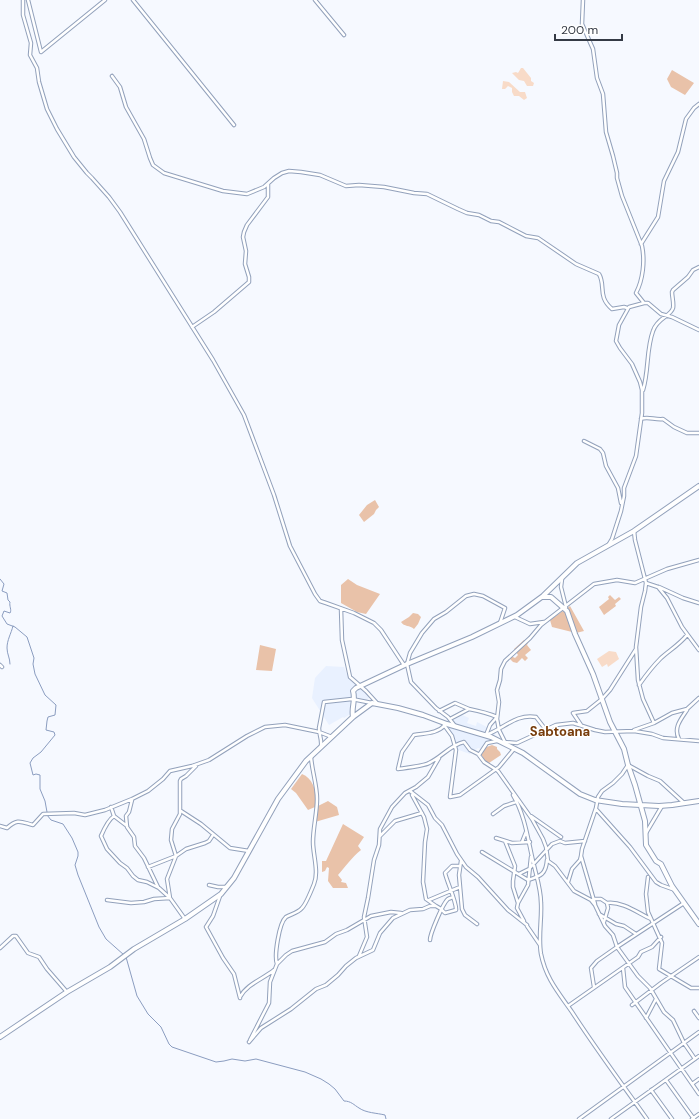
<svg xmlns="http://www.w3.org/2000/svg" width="699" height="1119" font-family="'DM Sans',sans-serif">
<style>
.built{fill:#e9f1ff}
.green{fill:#f8dbc8}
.forest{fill:#e9c2a9}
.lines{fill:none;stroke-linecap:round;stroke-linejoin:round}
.stream{stroke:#8b9dc0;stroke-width:1}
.street-casing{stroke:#92a1bb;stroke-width:4.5}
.secondary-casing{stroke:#92a1bb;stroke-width:6}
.street{stroke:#fff;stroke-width:2.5}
.secondary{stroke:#fff;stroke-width:4}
.labels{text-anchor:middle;stroke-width:3;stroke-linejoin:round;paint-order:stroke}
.quarter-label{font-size:13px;font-weight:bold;fill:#783d0c;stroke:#fff}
</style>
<rect width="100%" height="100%" fill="#f6f9ff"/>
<path class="built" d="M326,666L344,667L348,677L370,696L367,700L353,696L352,713L344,718L343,717L329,725L312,698L315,678Z
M460,714L469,718L467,723L476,726L477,722L495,731L496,733L489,742H486L482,749L478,748L470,754L456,749L453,741L448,731L456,717L458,718Z"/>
<path class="green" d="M521,68H523L531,78V81L534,83L533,86H527L524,81L519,80L512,73L516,72L518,73Z
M503,81L509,82L520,92H525L527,98L524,100L519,96H514L512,92V88L508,86L505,89H502Z
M609,651L616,652L619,659L608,667L607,664L602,667L597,659Z"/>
<path class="forest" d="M672,70L694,83L685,95L671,87L667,79Z
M375,500L379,507L376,510L374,514L364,522L359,515L367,505Z
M348,579L357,585L380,594L366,614L357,612L341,603V585Z
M610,595L615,600L619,597L621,599L615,604L616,606L604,615L599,607L609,599L608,597Z
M570,606L584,631L576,633L552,627L550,620Z
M413,613L418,614L421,617L418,624L414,629C410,625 404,627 401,622L409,617Z
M524,640L529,641L527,645L531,650L525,655L528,658L525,661L522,658L517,663L513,662L509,658L511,656L515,658L518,655L514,649Z
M260,645L276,649L272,671L256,670Z
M492,745L497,747V749L500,752L501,755L489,763L485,761L481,754L484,748Z
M302,774C315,779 317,795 315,807L308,810L296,793L291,789Z
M328,801L337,807L339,815L315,822L316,807Z
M343,824L364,837L358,846L361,850C352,857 345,867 338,875L342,880L341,882L346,883L348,888H333L328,881L329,868L327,867L325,871L322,872V861H326Z"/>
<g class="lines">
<path class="stream" d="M0,579L4,584L2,591L7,593L8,600L10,602C9,606 12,610 10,613L4,611L2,616L7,624L15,627L27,637L34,658L33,664L35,674L45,695L56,705L55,715L48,717L47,721L46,730L54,732L55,735L41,752L33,758L30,763L33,775L36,774L40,775V789L45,801L47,812
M10,664C10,658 7,654 7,648C7,640 11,634 13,626
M47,815L51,820L63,824L72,838L78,852V856L75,865L78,875L99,927L106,939L124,955
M126,957L137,996L148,1014L161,1027L169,1044L172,1047L216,1062L224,1061L232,1059L245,1061L256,1059L305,1072L321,1079L329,1084L335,1089L344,1101C351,1101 354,1105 359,1108C366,1113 377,1113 385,1115L386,1119"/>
<defs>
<path id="street" d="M23,0V15L31,43L30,55L37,68L39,82L47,109L57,129L74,157L87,173L92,178L109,197L120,212L213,360L244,415L274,495L290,546L315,594L320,601L326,603L354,613L374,623L381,630L404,665
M28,0L41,52L105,0
M133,0L234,125
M315,0L344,35
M583,0L582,24L593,49L597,78L603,94L606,132L613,156L617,173V178L622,196L642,246C645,261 643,280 636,293L644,303
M112,76L120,87L126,107L144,139L150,158L153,165L164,173L223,191L247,194L264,187L274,178L282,173L289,171L301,172L320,175L346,186L359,185L384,187L414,193L427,194L458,209L467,213L479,215L491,221L499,222L526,236L538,238L576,264L599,274C606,286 597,296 612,309L624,307L627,308
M641,244L658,217L664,181L678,152L686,119L694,108L699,104
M192,327L214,312L249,282V277L245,264L246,251L243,237L244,232L247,225L268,197V184
M643,390C649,371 646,350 653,331C657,318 671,316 673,308C674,303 672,297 672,292L673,290L688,277L693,270L699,267
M641,419C647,416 655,420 663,419L674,427L687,433H699
M584,441L600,449L603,453L606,466L618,488L621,503
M634,531L635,540L646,583L645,591L641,607L636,647L638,680L643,699L654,723
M609,544L612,539L621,511L624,496V488L636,456L642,413V390L640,382L632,364L620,348L616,341L619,325L629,307L644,303H648L661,314L672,317L699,330
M562,579L561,587L566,607
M646,583L658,587L667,598L682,627L699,650
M659,587L683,598L699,603
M341,609L342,640L350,677L366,691L377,703
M515,617L530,624L544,622
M0,665L2,667
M639,685C646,675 653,666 661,658C670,650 680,644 687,635
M439,711L455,703L469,709
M450,719L469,709C479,711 488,713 497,717L490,725L486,735
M444,725L452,736L456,750L450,797L460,795L499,767L514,749
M445,725C437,734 425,733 414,735L402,752L398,769C405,768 424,766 429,763C442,757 450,745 464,742L470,750L478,754L484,762L498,771L532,819L543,839L546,847L548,861L555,866L574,891L591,900L595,905L605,926L613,935L617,947L597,961L591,968L594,987
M581,725L573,713L587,711L602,699L610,690L636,649
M455,726L448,717L436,708L411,682L407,664L410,653L422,633L434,619L446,612L466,596L474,594L483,596L505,608L500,623
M634,730L654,723L672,713L687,709L699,698
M486,735C503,729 517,713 536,717L546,730
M679,739C673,728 681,719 687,710
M504,742L517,743L556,725L573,723L595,730L605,732L634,731L652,734L663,738L699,741
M505,742L499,730L497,719L499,702L497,690L500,680L501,669L505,661L530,638L541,625L594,584L617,580L635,583L667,569L699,560
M321,746C322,739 319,735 319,728L324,702L352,699L372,703
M479,755L487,743L497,741
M410,791L428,805L435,818L442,825L457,854L466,867L478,877L508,910L527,925
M412,795L424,817L427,829L425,842L423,882L426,899L436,906
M513,795C525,815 528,840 533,861C536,875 541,889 541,903C542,920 538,937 541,954C546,979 559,993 572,1012C596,1049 622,1084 647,1119
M132,800L129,812L126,816L127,827L134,837L135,846L144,858L158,887
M111,807L114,816C108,820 104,829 101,836L107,849L120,863L127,868L133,876L138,880L147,882L159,888L170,898L185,919
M596,809L630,847L656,882L661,885L675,890
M181,811L201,824L230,848L249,851
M493,814L504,806L516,802
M114,816L127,826
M531,816L561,837
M0,826L7,828C18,818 21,822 33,825L43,814L74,813L85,815L105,810L132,799L148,791L163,779L170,771L192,766L209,760L247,736L265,727L285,725L319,732L332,737
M646,833L662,806
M380,836L395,821L422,813
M496,838L512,843L530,842
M505,841L515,866L513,881V887L518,903L517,908L524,921
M522,842L526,832
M482,852L528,880C541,876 546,874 547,860
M461,861L459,875L462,909L465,915L477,924
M148,867L176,856L186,849L205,843L209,841L213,835
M519,874L529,869L552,844L560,841L565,843L585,841
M648,877L646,894L648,912L662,943L659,969L691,988H699
M568,882L572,869L580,860L581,856
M209,885L218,887H226
M220,896L213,916L206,927L223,958L234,974L240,998
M593,899H601L607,903L608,908L604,922
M107,900L131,903L144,902L154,899L170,898L167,879L176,856L171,840L172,829L180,814V781L181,779L186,776L196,766
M429,900L460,887
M518,903L528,885L531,857
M607,903C622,901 638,913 651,919
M684,903L617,947L638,976L650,988L664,1012L673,1020L684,1043L695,1059
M595,904L581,856L582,849L596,808L598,797L602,791L613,783L622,774L628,765L648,776L660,781L684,803
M599,914L616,924L624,926L636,934
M527,926L540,945
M430,940C430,934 443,903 448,899C450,898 451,898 453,897
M0,948L13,936H16L28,953L39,957L47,969L67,992
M359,956L367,937L364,917L368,898L374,860L379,845L380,829L392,807L405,793L416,787L428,777L439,758
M277,964C274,956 279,923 286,917C291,914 298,913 302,908C305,905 312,889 314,884C319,872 313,855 313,842C313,828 317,813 317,799C317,785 312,771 311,757
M623,968L625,987L699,1094
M240,997C247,984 263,979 274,970
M632,1005L661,983L699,957
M568,1006L638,957L641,952L652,947L661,937
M694,1011L699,1018
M646,1018L656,999
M250,1040L269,1003L270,982L277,964L286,955L292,951L325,942L336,934L347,930L371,916L391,912L401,913
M249,1042L261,1028L291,1009L316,989L326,985L338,975L346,966L356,958L373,950L380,933L393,918L410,910L423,909L430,906H436L441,909L445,913L456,910C457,903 447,882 445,873L452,866H460
M666,1080L694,1119
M692,1084L699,1079
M651,1090L672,1119
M579,1119L699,1032
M611,1119L699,1056
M692,1119L699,1114"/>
<path id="secondary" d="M542,597H551L567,611L575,634L593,674L610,722L624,749L628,765L635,785L645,821L646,845L656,861L661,864L672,886L699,924
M353,717C351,707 356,701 353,691L356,688L407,664L472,637L517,615L543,596L577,563L634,531L699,486
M0,1037L67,992L110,967L134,949L185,919L221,894L234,878L278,799L306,761L353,717L372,703L398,708L423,715L447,724L491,737L523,753L580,794L595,800L622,804L659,806L672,805L699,801"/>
</defs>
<use href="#street" class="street-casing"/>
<use href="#secondary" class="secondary-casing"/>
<use href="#street" class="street"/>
<use href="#secondary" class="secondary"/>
</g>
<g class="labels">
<g class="quarter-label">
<text x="560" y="736">Sabtoana</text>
</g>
</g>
<path d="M555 34v6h67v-6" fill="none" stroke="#343a45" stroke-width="2"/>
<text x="561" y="34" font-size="12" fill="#343a45" stroke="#ffffff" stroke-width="3" paint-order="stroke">200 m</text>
</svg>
